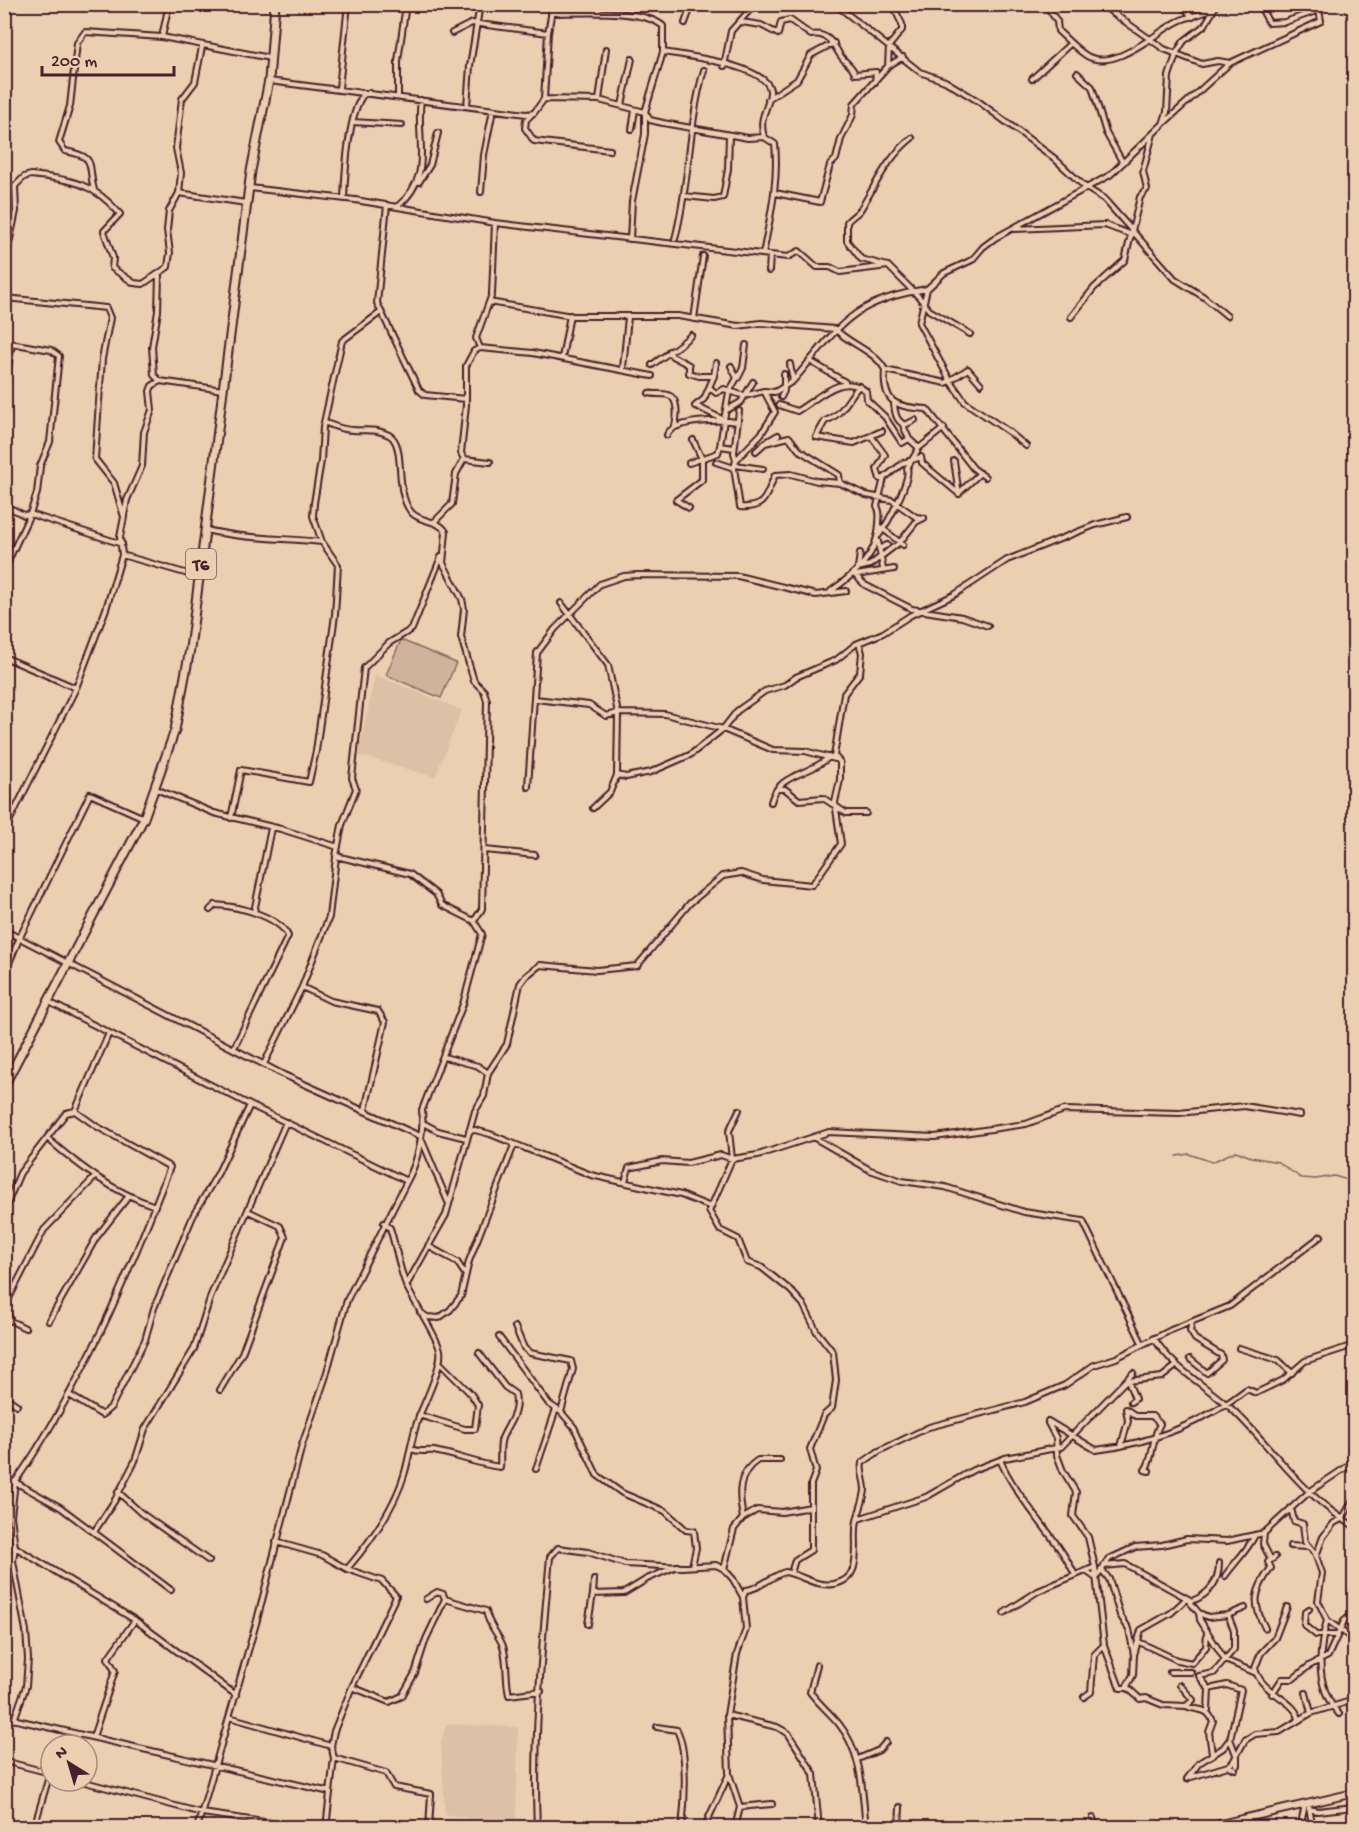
<svg xmlns="http://www.w3.org/2000/svg" width="1359" height="1832" font-family="'Gochi Hand',sans-serif">
<style>
.built{fill:#dcc1a6}
.green{fill:#cfb49b;stroke:#8c6a63;stroke-width:1.5}
.lines{fill:none;stroke-linecap:round;stroke-linejoin:round}
.stream{stroke:#85605d;stroke-width:1.5}
.minor-casing{stroke:#4a1f2b;stroke-width:8}
.primary-casing{stroke:#4a1f2b;stroke-width:10}
.trunk-casing{stroke:#4a1f2b;stroke-width:11}
.minor{stroke:#ead0b1;stroke-width:4}
.primary{stroke:#ead0b1;stroke-width:6}
.trunk{stroke:#ead0b1;stroke-width:7}
.labels{text-anchor:middle;stroke-width:5;stroke-linejoin:round;paint-order:stroke}
.shield{fill:#ead0b1;stroke:#7a5453;stroke-width:1.5}
.shield-label{font-size:18px;font-weight:bold;fill:#4a1f2b}
</style>
<rect width="100%" height="100%" fill="#ead0b1"/>
<filter id="ink" filterUnits="userSpaceOnUse"><feTurbulence type="fractalNoise" baseFrequency=".0167" numOctaves="2"/><feDisplacementMap in="SourceGraphic" scale="12" xChannelSelector="R" yChannelSelector="G"/><feConvolveMatrix kernelMatrix="1 2 1 2 8 2 1 2 1" color-interpolation-filters="sRGB"/></filter>
<g filter="url(#ink)">
<path class="built" d="M375,675L462,710L435,777L358,755Z
M446,1724L518,1727L516,1827L445,1814L441,1743Z"/>
<path class="green" d="M401,640L456,663L441,698L386,675Z"/>
<g class="lines">
<path class="stream" d="M1177,1156L1189,1154L1212,1162L1236,1151L1251,1157L1278,1162L1301,1178L1316,1179L1334,1176L1354,1182"/>
<defs>
<path id="minor" d="M169,4L162,37L270,58
M835,4L920,72L945,81L978,101L1054,158L1085,187L1104,199L1175,279L1204,297L1227,316
M1045,4L1057,21L1058,31C1067,39 1076,49 1087,56C1114,71 1153,35 1175,23C1188,15 1199,17 1213,8
M1054,4H1060
M1100,4L1164,49L1202,64L1218,61L1230,63
M1128,4H1129
M1180,4L1193,17
M1251,4L1262,10L1269,23L1285,22L1319,10L1316,4
M551,13C578,13 643,8 663,26V52L645,112V134L632,201L630,239
M598,13L599,4
M1113,14L1124,4
M741,22L761,25L778,34L781,22L790,20L811,35C827,32 833,43 840,55C845,63 852,65 855,74L876,72L875,82
M685,23L692,4
M452,33L472,23L548,33L553,4
M663,52C683,55 773,66 770,93C768,111 758,116 764,137
M724,66L731,31L755,4
M888,66L903,57
M1077,73L1092,87L1106,133L1123,163
M1032,79L1071,43
M269,81L526,114L534,113L544,99L599,100L645,112L650,120L663,123L748,138L764,137L775,144C779,181 770,218 763,254
M339,88L348,4
M398,96V61L406,4
M544,99L548,33
M768,99L797,80L811,55L834,43
M599,100L606,49
M622,105L632,59
M467,106L470,66L480,4
M533,113L526,120L525,128L534,141L610,150
M353,122L402,125
M1164,123L1230,63L1321,21L1319,10
M632,129L635,110
M912,138C887,158 877,183 860,210C857,214 851,217 847,222V241L861,259L888,266L919,297L929,310L970,334
M419,182L430,165L438,133
M250,188L355,200L495,223L770,255L788,257L799,251L817,267H830L840,272L888,266
M94,190C87,164 98,157 65,151L59,142L70,106L77,43L85,32L162,37
M481,192L484,155L493,110
M179,193L246,203
M775,193L820,202L830,165L836,159L841,139L853,115L854,104L888,66L889,46L902,30V24L892,4
M685,196L714,199L723,197L728,169L729,135
M344,199C345,174 348,115 363,95L369,93
M387,205L377,303L419,390L425,395L466,399
M398,206C435,175 415,140 421,100
M1015,229L1105,225L1132,235
M675,239C690,183 688,125 704,70
M769,271L770,255
M159,275L158,311L152,347L154,375L160,381L223,390
M4,302L8,249L16,211L15,186L24,177L31,175C70,179 94,183 120,214L104,231L113,258L112,268L134,283L143,284L168,267L170,253L167,230L169,211L179,193L181,173L176,148L182,99L195,82L202,47
M489,302L572,316H678L738,326L761,323L835,329C849,344 877,352 885,370
M1071,317L1094,288L1125,260L1140,197L1147,189L1143,171L1153,134
M694,319L703,256
M4,342L51,350L59,356L50,442L40,466L37,493L30,514L24,515L4,505
M480,348L476,338L492,294L495,223
M669,351L672,356L689,365V373L699,376H714L716,363
M562,358L570,315
M810,361L845,382
M652,365C666,354 679,347 691,335
M623,368L628,317
M738,378L743,368L746,345
M793,381C840,326 850,301 927,289
M981,384L968,369L946,383L885,370C882,404 897,407 927,409L973,468L985,477
M859,386C847,399 843,415 825,421L816,437L854,443L882,431
M710,388L716,393L724,389L744,396L764,391L775,412L761,434L736,460
M765,391L775,392L793,381L790,364
M649,393C654,395 662,393 668,395C679,398 677,417 675,426
M4,395L12,343
M4,396V424
M781,397L784,391V374
M894,404C895,413 896,421 905,425L915,420
M779,405L797,411C819,398 842,372 866,391L867,400L885,417L902,443L909,439L919,448L944,428
M695,406L704,399L714,376
M696,406L724,420L729,392L737,378L731,366
M727,410L741,402L753,382
M739,411L734,453L736,460L734,468L740,507C767,509 766,494 775,475L791,474L817,481L840,483L866,495L892,500L916,517L924,518
M724,420L720,446L734,448
M326,423C334,426 343,430 353,430C366,431 376,428 389,435C407,445 393,489 411,512C420,523 439,519 446,532L443,563L462,599L464,609L461,637L474,681L484,691L487,701L482,909L474,921L482,934L463,1004L422,1110C424,1132 418,1162 407,1181
M903,425L909,439
M667,435C673,419 723,420 738,422
M871,436L885,455L877,469L880,479L884,478
M768,441L778,435
M1026,446L1009,432L965,402L951,382L919,323L927,289L944,273L972,260L983,247L995,238L1110,175L1163,124L1167,112L1169,76L1177,52L1184,41L1205,25L1217,4
M756,451L765,443L789,437L799,450L839,475L840,483
M464,459L461,453L466,405V366L474,351L480,348L533,353L652,376
M716,462L734,468
M689,463L718,453L720,446
M735,465L763,469
M959,493L980,473
M689,508L676,500L702,480V459L693,440
M124,516L127,500L142,466L144,432L152,410L150,391L152,386L160,381
M434,522L452,504L456,474L464,459L490,462
M882,528L903,545
M206,530C244,539 283,538 322,542L338,565L335,615L316,751L309,782L241,770L231,818
M879,535C888,523 911,480 907,468L919,448
M878,541L883,569
M322,542L313,516L314,503L321,461L323,427L342,341L381,312
M879,549L887,545
M860,553L858,568L870,565L883,555L900,542L916,522L924,518
M122,555L199,577
M441,557L412,629L389,643L364,668L352,778L356,789L342,825L336,856L410,874L436,894L442,905L474,921
M4,570L30,514L122,544
M855,575L865,585L912,609L962,617L988,626
M856,575L894,569
M831,591C855,574 878,555 879,524C879,517 881,512 877,506L884,478L903,463L921,457L922,463L959,494L954,461
M561,603L608,665L618,713L617,775L610,792L593,808
M4,657L76,688
M535,699L589,705L606,716L618,713L665,714L723,729L773,750L805,751L835,759
M617,775L626,777L651,772L690,755L723,729L737,711L765,691L785,685L796,677L836,660L856,644L883,633L911,615L954,595L1007,560L1095,525L1127,517
M528,787L537,653L555,629L600,584L624,576L637,575L738,576L816,595L846,591
M156,789L214,813L281,829L338,847
M777,789H785L799,800L823,798L846,813H866
M771,802C779,772 810,776 829,757
M4,832L76,688L106,609L122,555L120,537L124,517L114,483L95,459L102,359L110,318L106,308L5,298
M485,850L535,855
M210,910L215,905C236,906 278,915 288,936L234,1048
M254,912L271,828
M4,930L284,1075L420,1136L448,1202
M4,975L20,937L90,794L144,818
M302,987L331,1001L378,1011L385,1022L365,1110
M49,1002L250,1105L407,1181L347,1300L325,1379L302,1445L257,1620L197,1828
M444,1057L478,1066L488,1073L507,1044L520,984L526,976L540,965L597,970L637,966L690,903L723,876L741,873L763,880L812,885L841,844L835,802L840,780V762L834,756L844,694L860,673L862,653L859,643
M264,1064L302,987L329,917L336,857
M423,1123L438,1131L466,1138
M469,1131L475,1130L490,1134L591,1175L681,1195L711,1207L709,1211L720,1230L738,1239L747,1262L761,1267L790,1290L803,1304L817,1332L833,1352L836,1380L832,1408L824,1415L810,1449L816,1471L811,1484V1550L795,1560L791,1573
M813,1137L870,1170L902,1181L945,1187L1024,1212L1083,1221L1142,1343
M47,1138C80,1167 113,1192 155,1206
M625,1182L629,1168L662,1161L688,1163L721,1155L732,1159L758,1155L829,1132L935,1137L1026,1124L1064,1110L1179,1113L1244,1106L1300,1115
M711,1207L732,1159L729,1131L739,1110
M4,1211L20,1173L66,1113L75,1111L109,1033
M428,1246L457,1262L465,1274
M406,1286L446,1215L475,1111L484,1096L488,1073
M4,1308L44,1230L95,1177
M5,1308L11,1321L25,1328
M420,1312L427,1317L439,1318L450,1310L461,1296L469,1261L514,1145
M49,1321L96,1238L128,1197
M515,1327L524,1348L530,1353L571,1361L573,1369L561,1412
M499,1337L549,1404L561,1412L574,1427L597,1475L622,1493L665,1511L686,1530L694,1531L696,1548L692,1566
M1154,1338C1174,1371 1208,1386 1235,1412C1275,1451 1305,1498 1354,1526
M1239,1348L1278,1360L1292,1373
M1190,1359L1207,1373L1222,1360L1221,1355L1195,1339L1190,1331L1192,1322
M1128,1381L1162,1377L1176,1366
M1128,1381L1135,1399L1131,1402
M220,1390L242,1353L285,1237L280,1226L248,1211
M4,1396L17,1405
M71,1396L102,1415L111,1407L145,1340L154,1308L194,1214L218,1173L250,1105
M419,1415L465,1429H475L478,1405L471,1394L440,1363
M1048,1421L1096,1450C1153,1443 1202,1424 1247,1389L1256,1393L1283,1380L1305,1361L1354,1345
M1048,1423L1056,1438L1057,1455L1063,1471L1076,1492L1073,1516L1088,1537L1095,1567
M1121,1446L1128,1421L1126,1409L1136,1416H1152L1160,1424C1151,1439 1154,1459 1145,1470L1149,1471
M411,1449C420,1453 425,1450 434,1451C457,1455 476,1464 500,1467C501,1458 499,1446 502,1438C509,1422 519,1413 515,1394L505,1387L479,1353
M1000,1460C1019,1503 1055,1533 1075,1575
M536,1469L556,1409
M4,1480L15,1482C82,1386 128,1276 170,1167L96,1126L75,1111
M118,1492L141,1513L209,1561
M1354,1498L1343,1518L1334,1523L1323,1537L1316,1556L1322,1573L1318,1601L1327,1620L1354,1640
M1291,1508L1294,1521L1303,1524L1305,1542L1316,1555
M743,1518C739,1497 736,1474 758,1460H780
M858,1519L926,1497L973,1470L1005,1458L1061,1447L1133,1373
M94,1532L115,1500L135,1461L145,1429L194,1349L211,1295L286,1122
M1264,1533L1263,1544L1271,1560
M276,1542L322,1555L347,1569L382,1581L396,1596L352,1687L334,1731L331,1746L334,1758L326,1828
M1290,1546L1307,1547
M4,1548L15,1547L135,1620L236,1695
M1104,1566L1125,1564L1192,1601C1210,1594 1219,1582 1219,1563
M347,1569C371,1541 395,1508 405,1472C410,1454 413,1430 420,1414C426,1400 443,1364 440,1350C436,1334 414,1303 406,1285C399,1267 396,1247 390,1228L384,1223
M724,1569L734,1529L743,1518L757,1510L782,1512L811,1507
M1101,1569L1109,1579L1120,1615L1129,1629L1134,1655L1133,1675L1126,1688
M1086,1571L1096,1578L1109,1559L1135,1547L1162,1545L1187,1539L1227,1541L1264,1533L1309,1492L1354,1462
M1225,1576C1235,1562 1248,1550 1255,1535
M593,1594L594,1580
M743,1597L746,1590C760,1589 771,1576 785,1572C802,1575 815,1587 834,1584C866,1578 852,1542 857,1521C859,1510 864,1501 865,1490C865,1480 860,1473 862,1463L879,1451L929,1427L1025,1402L1065,1385L1094,1365L1116,1358L1171,1330L1230,1306L1321,1236
M426,1599L437,1592L443,1594L445,1599L486,1611C488,1625 498,1633 503,1646C508,1663 505,1678 509,1695L541,1691
M1188,1600L1199,1613L1200,1620L1225,1660L1256,1673
M1287,1607L1275,1638L1261,1653L1255,1668C1260,1693 1295,1699 1299,1719
M1309,1609L1305,1612L1304,1625L1316,1635H1337
M1004,1613L1038,1591L1095,1567L1104,1645L1094,1655L1091,1692L1084,1697
M1199,1613L1208,1617L1228,1615L1234,1630V1649L1214,1673L1199,1676L1209,1689L1227,1685L1241,1690L1230,1739
M1228,1615L1245,1608
M1327,1620C1318,1652 1315,1688 1339,1714
M588,1624L593,1594L624,1593L647,1579L677,1566
M1265,1628C1252,1603 1254,1591 1271,1568L1268,1562L1275,1557
M1139,1642L1177,1660L1192,1663L1206,1647L1207,1631
M1104,1645L1120,1688H1128L1140,1699L1146,1698L1163,1705L1186,1706L1193,1700L1180,1685
M1134,1655L1141,1630L1171,1613L1186,1599
M817,1665L810,1692C819,1704 830,1713 839,1724C863,1754 862,1791 866,1828
M1170,1672H1191
M352,1687L389,1702L402,1696L415,1673L426,1639L445,1599
M1306,1693L1311,1713
M1272,1694L1282,1679H1293L1309,1666L1328,1656L1344,1621L1354,1613
M1186,1706C1199,1712 1206,1706 1213,1721L1209,1732L1212,1754
M1208,1710L1209,1689
M727,1715L777,1727L788,1733L814,1774L819,1828
M4,1717L330,1792
M229,1717L331,1746
M14,1720L26,1686L28,1659L26,1631L13,1561L15,1547L11,1516L15,1482L60,1507L171,1590
M657,1727L677,1730C688,1752 685,1803 682,1828
M93,1737L115,1671L108,1658L135,1620
M75,1745L77,1734
M334,1758L386,1773L394,1787L431,1794L429,1828
M858,1759L879,1750L886,1742
M4,1761L50,1773
M1228,1766L1233,1762L1245,1740L1255,1734L1279,1732L1311,1713L1354,1700
M1188,1778L1228,1766L1235,1769
M1187,1779L1199,1763L1223,1748L1230,1739L1237,1757V1765
M81,1781L202,1813L306,1828
M1353,1793L1352,1788L1354,1785
M740,1807L772,1804
M1309,1808L1313,1828
M1309,1809L1318,1811L1354,1807
M1093,1818L1096,1828
M37,1828L36,1821L50,1773
M537,1828C533,1738 542,1647 550,1557L558,1548L588,1552L625,1564L682,1567L716,1565L724,1569L733,1579L743,1597L746,1629L737,1654L727,1715L729,1774L740,1807L735,1828
M704,1828L729,1774
M892,1828L899,1827L900,1807
M1300,1828L1305,1805"/>
<path id="primary" d="M1203,1828L1354,1793"/>
<path id="trunk" d="M4,1086L144,818L175,730L190,649L251,171L269,80L275,4"/>
</defs>
<use href="#minor" class="minor-casing"/>
<use href="#primary" class="primary-casing"/>
<use href="#trunk" class="trunk-casing"/>
<use href="#minor" class="minor"/>
<use href="#primary" class="primary"/>
<use href="#trunk" class="trunk"/>
</g>
</g>
<g class="labels">
<rect class="shield" x="186" y="549" width="30" height="30" rx="4.5"/>
<g class="shield-label">
<text x="201" y="570">T6</text>
</g>
</g>
<rect width="1359" height="1832" fill="none" stroke="#ead0b1" stroke-width="24"/>
<rect x="12" y="12" width="1335" height="1808" fill="none" stroke="#4a1f2b" stroke-width="2" filter="url(#ink)"/>
<g transform="translate(69 1763) rotate(323)"><circle r="28" fill="#ead0b1" stroke="#aa897b" stroke-width="1.5"/>
<path d="M0-4.5L10 22L0 15L-10 22Z" fill="#4a1f2b"/>
<text y="-9" font-size="16" font-weight="bold" text-anchor="middle" fill="#4a1f2b">N</text>
</g>
<path d="M42 66v9h132v-9" fill="none" stroke="#4a1f2b" stroke-width="3"/>
<text x="51" y="66" font-size="18" fill="#4a1f2b" stroke="#ead0b1" stroke-width="4.5" paint-order="stroke">200 m</text>
</svg>
